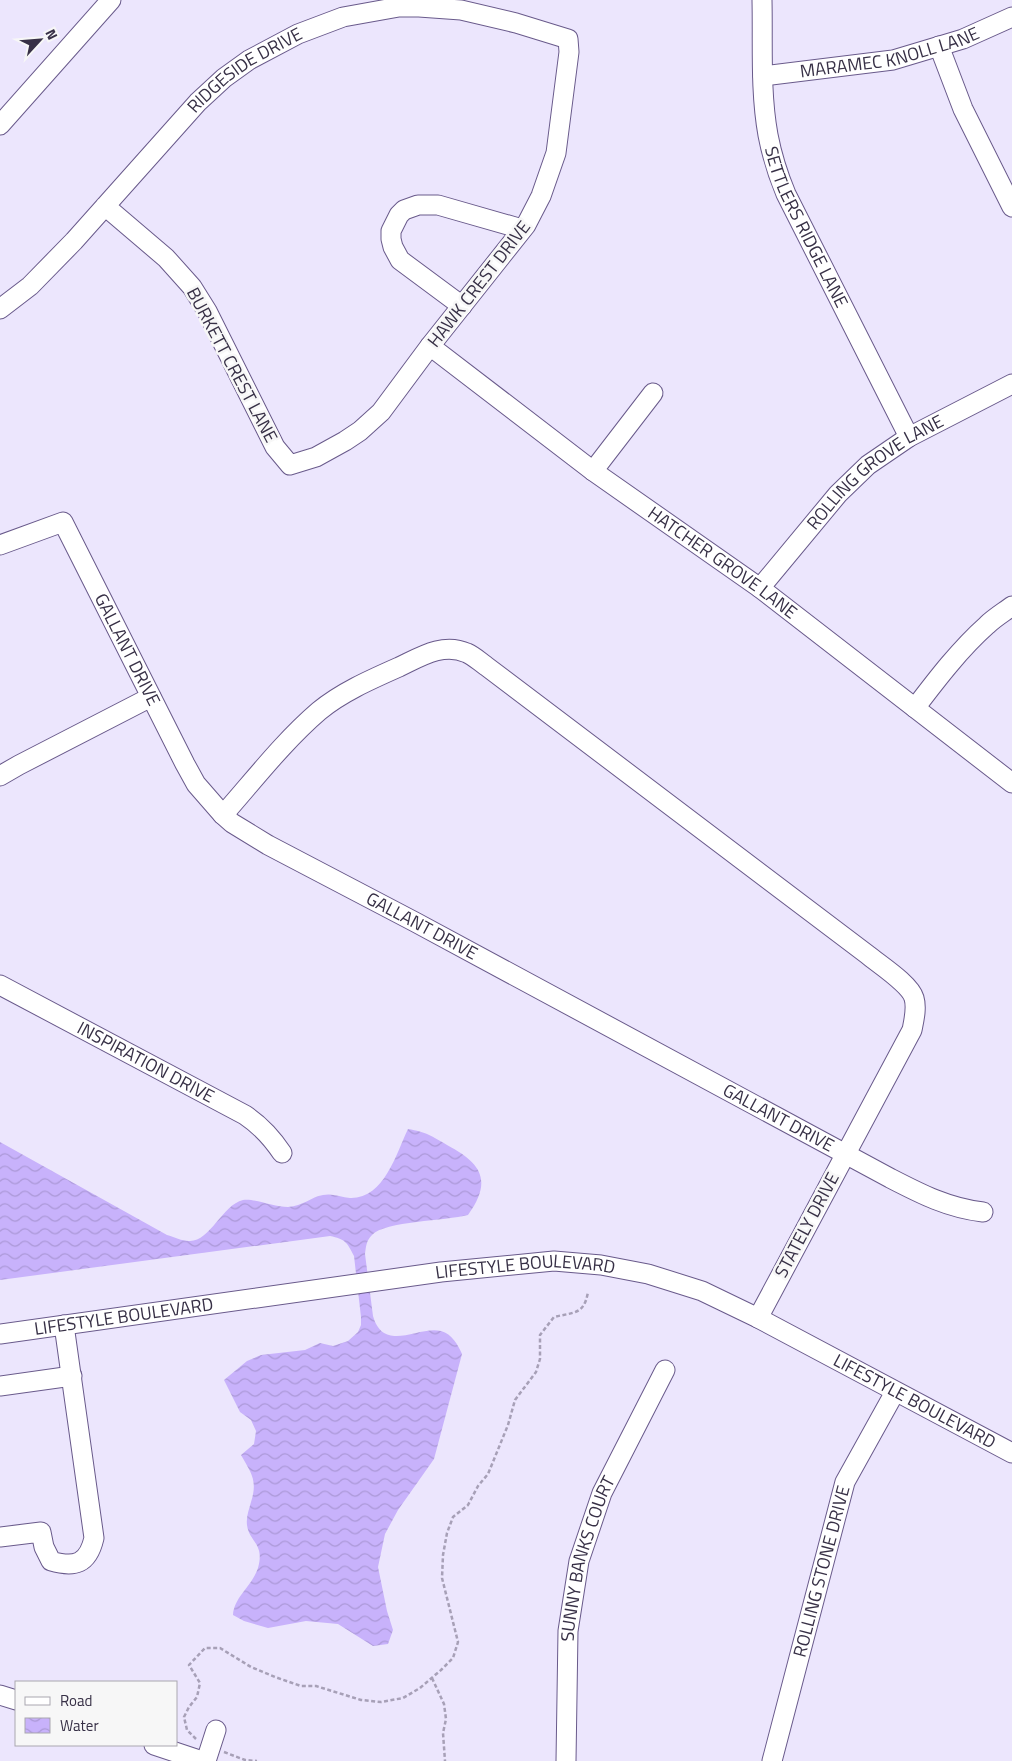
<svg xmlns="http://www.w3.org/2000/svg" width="1012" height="1761" font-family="'Titillium Web',sans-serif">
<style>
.water{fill:url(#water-waves)}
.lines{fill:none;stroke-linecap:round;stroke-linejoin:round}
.minor-casing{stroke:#695a8b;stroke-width:21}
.path{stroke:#a7a0b7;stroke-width:2.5;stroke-dasharray:4 2.5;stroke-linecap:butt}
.minor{stroke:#fff;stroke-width:19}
.labels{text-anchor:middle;stroke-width:5;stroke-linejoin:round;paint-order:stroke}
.street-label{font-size:18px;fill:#373046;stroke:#f7f7f7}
</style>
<defs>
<pattern id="water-waves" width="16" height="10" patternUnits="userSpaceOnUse" patternTransform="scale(1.25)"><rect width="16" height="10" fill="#c8b2fb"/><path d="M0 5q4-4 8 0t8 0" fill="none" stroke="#ac99d8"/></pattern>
</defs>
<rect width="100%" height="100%" fill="#ece6fd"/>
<path class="water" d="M408,1129C426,1132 432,1136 447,1145C481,1163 493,1180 468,1215C446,1221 385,1221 372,1235C366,1241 366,1247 365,1254L373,1316C384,1354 419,1325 441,1331C452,1334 458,1345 462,1354L434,1459L398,1510L385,1534L378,1567L387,1611L393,1630L388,1644L373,1646L338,1624L306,1621L268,1628L244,1621L233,1615C234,1597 252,1586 258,1568C265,1543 249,1542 247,1525C246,1516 249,1510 251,1502C258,1480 251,1473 241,1455L254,1444L256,1431L251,1420L240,1412L224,1380L247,1361L261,1355L305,1350L320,1343L333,1346L348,1341L358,1332L361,1325V1317L354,1256C347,1242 345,1239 330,1236L0,1280V1142L167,1235C174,1237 182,1241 189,1241C210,1242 222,1205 243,1200C254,1198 274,1207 288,1207C303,1206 311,1197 323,1195C332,1193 341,1197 350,1198C384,1199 396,1154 408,1129Z"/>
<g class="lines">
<defs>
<g id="minor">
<path id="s1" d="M762,0C763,44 760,91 768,135C772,156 778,175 786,194L909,437"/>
<path d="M939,46L963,109L1012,207"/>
<path id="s2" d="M763,76L893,60L963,39L1012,17"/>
<path d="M0,125L111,0"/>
<path d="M462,306L400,260L393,247L391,239V231L399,215L404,210L418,205H438L522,229"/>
<path id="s3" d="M0,309L30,286L74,241L198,102L224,78L249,60L298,34L343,17L399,7H419L461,10L516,23L568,39L569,52L556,153L541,196L526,225L430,346L381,412L360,431L345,441L316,457L290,465L275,447L207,311L192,287L166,258L105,206"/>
<path id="s4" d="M430,346L593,471L760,588L1012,783"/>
<path d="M593,471L653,393"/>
<path id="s5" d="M0,545L63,522L185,764L196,784L223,815L232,823L268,845L415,922L890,1178C921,1194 948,1208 983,1212"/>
<path id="s6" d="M760,588L838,494L868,465L909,437L1012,384"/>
<path d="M915,708C937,679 960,649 987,625C994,618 1004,612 1012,606"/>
<path d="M0,776L19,765L151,697"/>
<path d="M223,815C254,780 283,742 319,711C342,692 372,679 399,667C420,657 443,642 467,653C474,656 480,662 486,666L868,955C880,965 910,984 914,998C917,1008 914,1020 912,1030L758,1318"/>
<path id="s7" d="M0,985L245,1115C260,1125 272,1138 282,1153"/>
<path id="s8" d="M0,1334L441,1272L554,1261L601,1265L648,1274L702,1291L758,1318L1012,1453"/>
<path d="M0,1386L72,1376"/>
<path d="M0,1537L41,1532L44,1547L51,1561C75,1568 88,1564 94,1538L64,1325"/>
<path d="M0,1695L16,1700"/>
<path d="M154,1745L202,1761"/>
<path d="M206,1761L216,1730"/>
<path id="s9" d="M566,1761L568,1631L579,1561L602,1493L665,1370"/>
<path id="s10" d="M772,1761L845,1482L895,1392"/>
</g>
</defs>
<use href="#minor" class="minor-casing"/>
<path class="path" d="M432,1678L444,1704L446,1719L443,1733L445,1761
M196,1739L187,1730L184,1717L189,1707L197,1697L200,1683L189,1665L205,1648H220L251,1667L275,1677L301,1686H316L361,1700L381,1702L403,1698L420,1688L441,1670L453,1658L458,1642L442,1578L443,1555L447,1533L453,1517L468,1505L478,1486L488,1474L508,1425L515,1400L536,1372L540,1359V1335L554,1317C574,1312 584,1315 588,1292
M224,1752L245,1760L257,1761"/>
<use href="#minor" class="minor"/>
</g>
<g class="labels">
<g class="street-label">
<text dy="6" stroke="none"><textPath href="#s2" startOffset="129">MARAMEC KNOLL LANE</textPath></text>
<text dy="6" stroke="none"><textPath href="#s3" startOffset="344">RIDGESIDE DRIVE</textPath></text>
<text dy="6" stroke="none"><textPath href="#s1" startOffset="235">SETTLERS RIDGE LANE</textPath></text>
<text transform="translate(479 284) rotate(-52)" y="6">HAWK CREST DRIVE</text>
<text transform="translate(232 365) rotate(62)" y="6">BURKETT CREST LANE</text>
<text dy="6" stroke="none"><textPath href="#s6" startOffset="165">ROLLING GROVE LANE</textPath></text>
<text dy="6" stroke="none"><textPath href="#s4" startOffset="364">HATCHER GROVE LANE</textPath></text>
<text dy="6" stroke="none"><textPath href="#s5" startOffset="210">GALLANT DRIVE</textPath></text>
<text dy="6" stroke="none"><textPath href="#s5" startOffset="630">GALLANT DRIVE</textPath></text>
<text dy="6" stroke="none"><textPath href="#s7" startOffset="165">INSPIRATION DRIVE</textPath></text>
<text dy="6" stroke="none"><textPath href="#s5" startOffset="1035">GALLANT DRIVE</textPath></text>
<text transform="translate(807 1225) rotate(-62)" y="6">STATELY DRIVE</text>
<text dy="6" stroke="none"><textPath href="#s8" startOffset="530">LIFESTYLE BOULEVARD</textPath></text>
<text dy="6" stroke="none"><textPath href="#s8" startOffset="125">LIFESTYLE BOULEVARD</textPath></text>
<text dy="6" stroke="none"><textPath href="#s8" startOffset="950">LIFESTYLE BOULEVARD</textPath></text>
<text dy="6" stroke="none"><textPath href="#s9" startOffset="205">SUNNY BANKS COURT</textPath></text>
<text dy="6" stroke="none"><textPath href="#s10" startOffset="196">ROLLING STONE DRIVE</textPath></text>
</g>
</g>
<rect x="15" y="1681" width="162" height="65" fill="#f7f7f7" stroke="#aaa7b0"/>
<rect x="25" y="1697" width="25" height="8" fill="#ffffff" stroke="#aaa7b0"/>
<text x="60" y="1706" font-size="15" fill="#373046">Road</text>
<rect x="25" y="1718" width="25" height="15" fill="url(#water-waves)" stroke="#aaa7b0"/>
<text x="60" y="1731" font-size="15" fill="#373046">Water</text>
<g transform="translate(40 40) rotate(64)" stroke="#f7f7f7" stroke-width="4" paint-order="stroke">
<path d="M0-4L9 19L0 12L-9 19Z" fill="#373046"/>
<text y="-8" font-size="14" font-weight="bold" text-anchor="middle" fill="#373046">N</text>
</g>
</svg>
